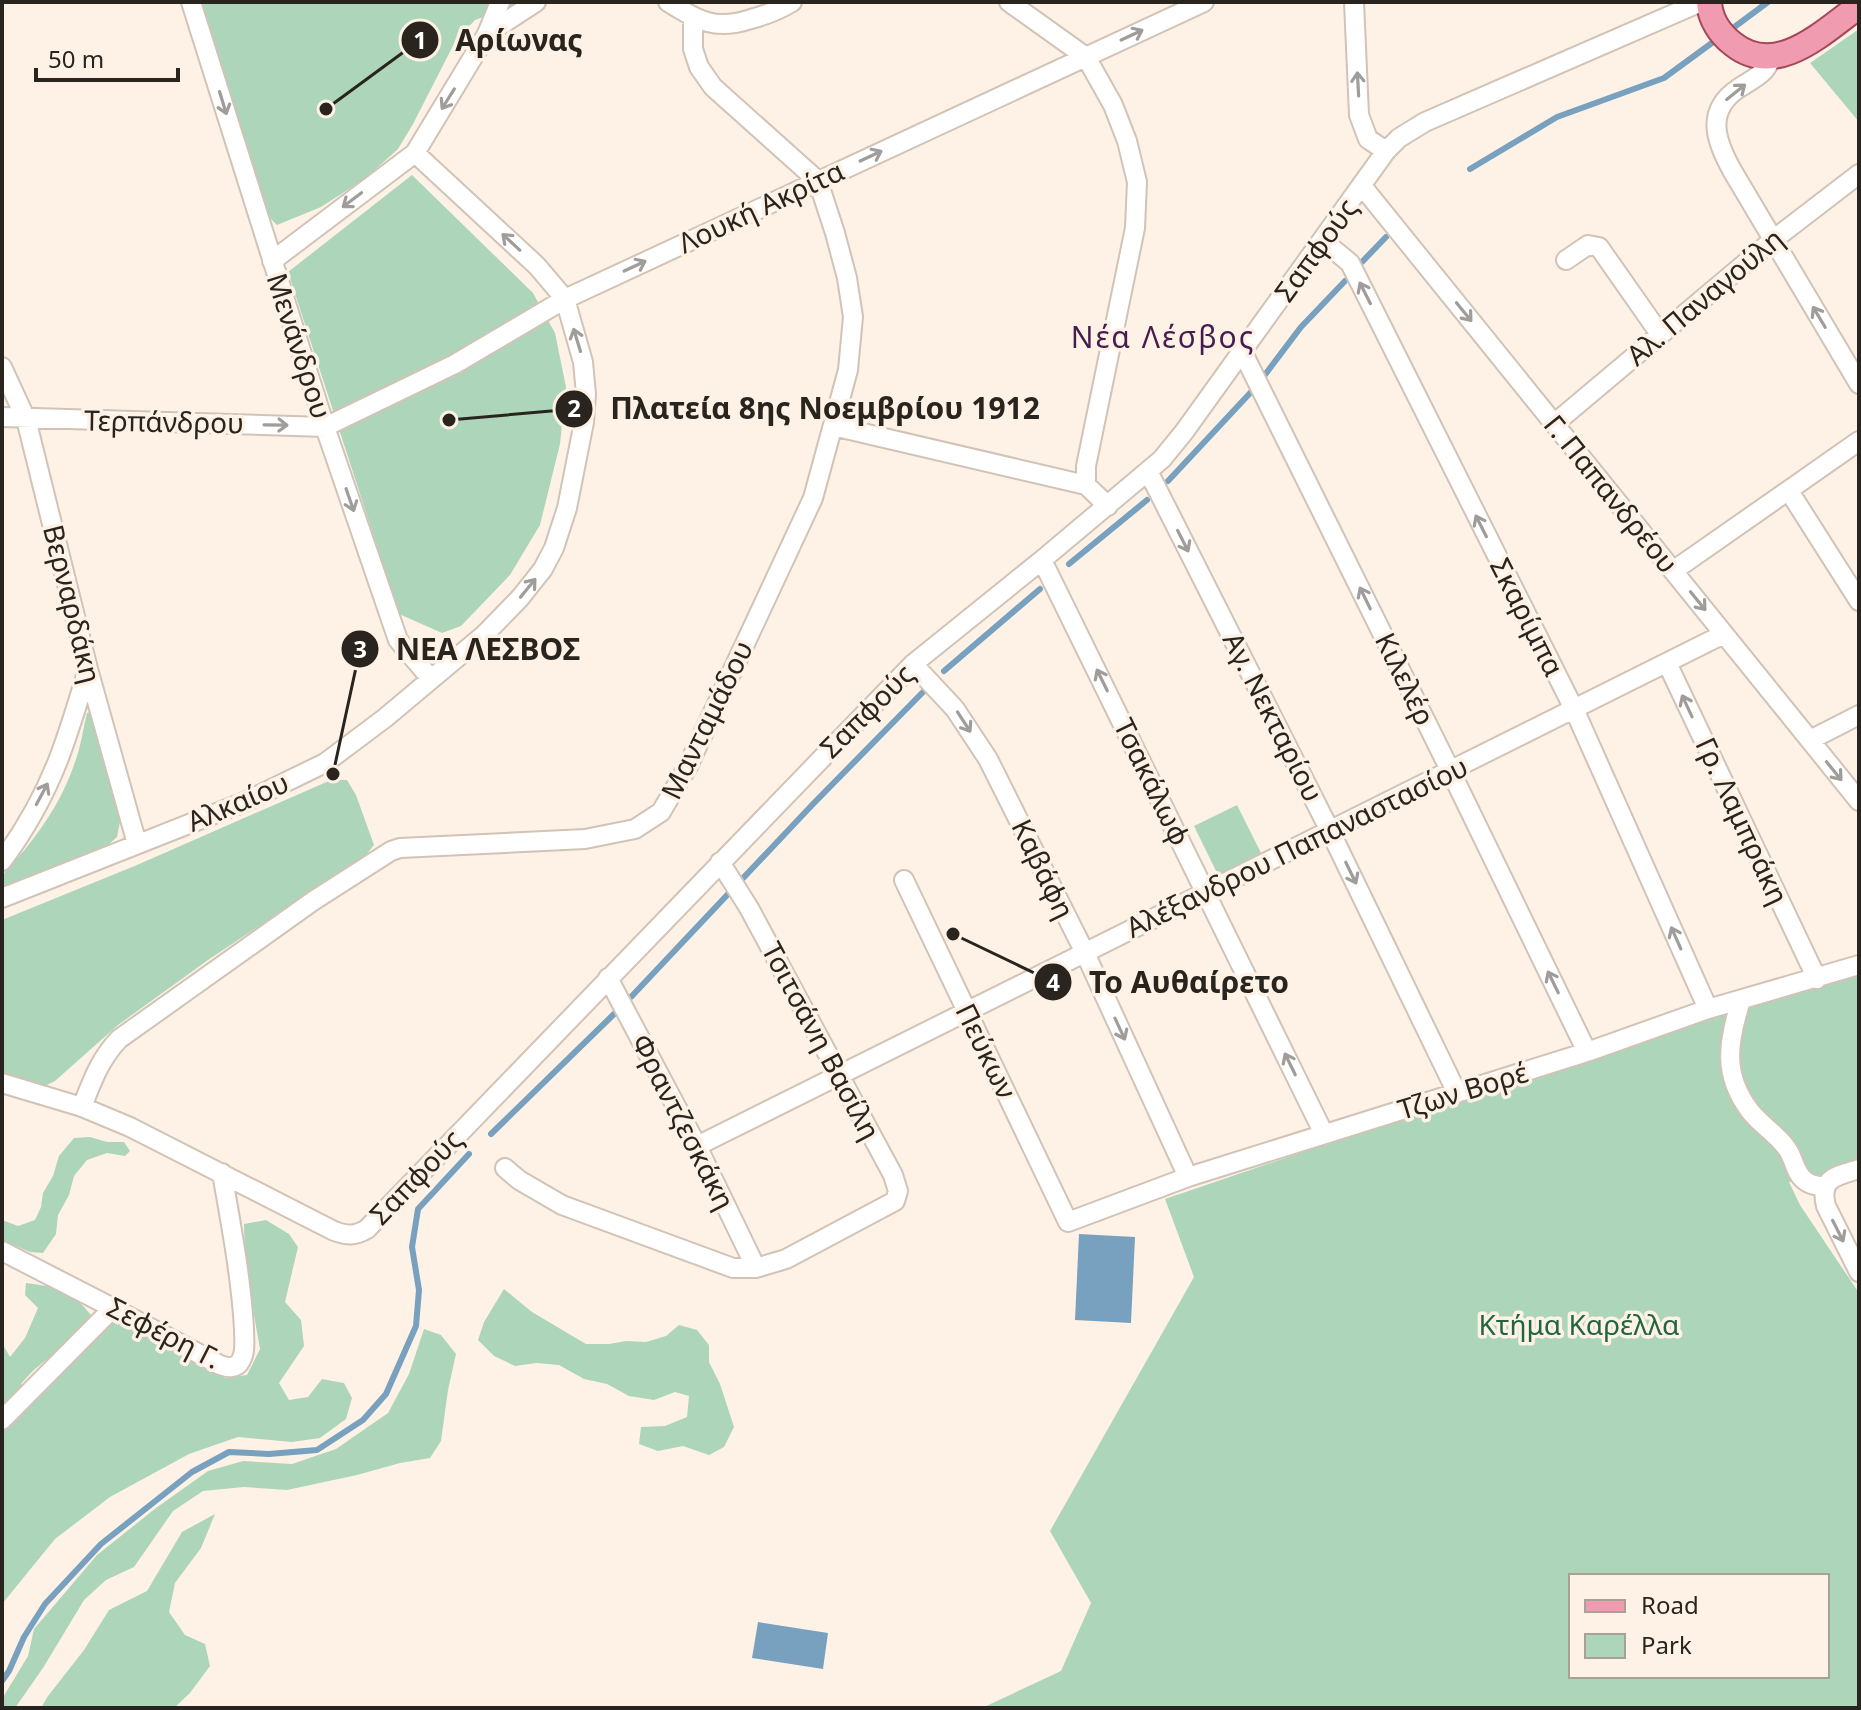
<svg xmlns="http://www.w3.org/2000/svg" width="1861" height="1710" font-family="'Noto Sans',sans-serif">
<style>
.green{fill:#add5ba;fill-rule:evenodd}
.water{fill:#78a0bf}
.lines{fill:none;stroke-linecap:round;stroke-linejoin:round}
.stream{stroke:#78a0bf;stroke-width:6}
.minor-casing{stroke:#d1c3b5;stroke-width:22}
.major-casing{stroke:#a4465a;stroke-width:28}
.minor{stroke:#fff;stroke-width:18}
.major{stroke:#f09baf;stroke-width:24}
.oneway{stroke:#9f9c9a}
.labels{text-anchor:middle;stroke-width:7;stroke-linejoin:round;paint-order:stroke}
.street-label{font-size:28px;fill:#29241e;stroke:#fef2e6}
.park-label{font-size:28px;fill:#21663f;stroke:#fef2e6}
.neighbourhood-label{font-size:30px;letter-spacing:2px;fill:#451c50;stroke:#fef2e6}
.leader{fill:none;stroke:#29241e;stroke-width:3}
.callout-dot{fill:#29241e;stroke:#fef2e6;stroke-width:3}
.mark-label{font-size:24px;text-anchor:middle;font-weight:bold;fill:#fff}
.callout-label{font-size:30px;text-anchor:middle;font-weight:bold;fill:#29241e;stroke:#fef2e6;stroke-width:7;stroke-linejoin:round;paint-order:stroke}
</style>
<rect width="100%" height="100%" fill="#fef2e6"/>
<path class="green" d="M197,2H525L475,20L456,40L413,124L398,149L366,178L321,207L277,225L264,212Z
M1859,29V122L1810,63Z
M412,175L533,293L555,333L566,387L560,444L540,525L510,575L461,626L442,633L399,614L288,272Z
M94,711L99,724L120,822L117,837L107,846L12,887L2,889C2,865 12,866 26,848C47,822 65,793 75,762C81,746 83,729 87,713Z
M331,780H347L356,795L374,845L366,855L208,960L118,1025L55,1081L43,1087L2,1075V920L137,865Z
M1237,805L1262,855L1218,875L1194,826Z
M1859,971V1162L1812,1178L1789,1182L1800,1205L1859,1293V1708H982L1061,1671L1091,1603L1050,1531L1194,1277L1165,1199L1329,1143L1746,1005ZM1571,1576H1827V1676H1571Z
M90,1137L107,1142H124L130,1151L125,1156L107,1153L87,1160L74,1176L69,1195L58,1215L56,1234L43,1253L30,1252L2,1240V1220L18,1226L35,1220L41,1207L43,1193L53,1176L59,1156L74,1138Z
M266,1220L289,1234L298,1247L285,1302L301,1320L304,1346L279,1383L289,1400L308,1397L322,1379L344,1383L352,1398L346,1419L320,1438L292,1442L238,1437L189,1454L110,1497L55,1539L2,1604V1343L10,1357L25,1338L38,1308L25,1295L26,1283C57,1287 70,1289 91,1315C80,1338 60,1349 40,1365C33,1370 27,1377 21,1384L36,1396L112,1318L206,1370L226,1378L247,1375L260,1349L245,1264L244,1224Z
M504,1289L532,1312L586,1344H609L626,1341L646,1342L666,1336L679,1325L697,1330L709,1345V1362L720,1384L734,1427L724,1447L709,1455L683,1446L658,1451L639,1444L641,1427L665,1426L687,1417L689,1396L675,1392L654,1400L629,1396L607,1384L584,1379L559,1365L536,1363L515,1366L494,1356L478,1340L484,1322Z
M424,1329L441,1335L456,1354L448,1390L441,1441L430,1458L400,1463L357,1475L287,1490L244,1487L203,1491L173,1511L134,1567L106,1580L84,1600L43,1668L15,1708H2V1699L28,1656L34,1629L97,1555L156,1508L208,1471L243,1461L292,1464L336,1449L388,1413L409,1374Z
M215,1514L201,1548L175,1583L169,1612L185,1635L205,1644L210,1666L190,1693L174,1708H41L48,1696L84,1650L109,1610L147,1591L182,1532Z"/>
<path class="water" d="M1079,1234L1135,1237L1131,1323L1075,1320Z
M758,1622L828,1633L823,1669L752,1658Z"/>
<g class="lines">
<path class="stream" d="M1729,31L1768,2
M1470,169L1557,117L1664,78L1720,37
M1362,262L1386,237
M1264,376L1301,327L1345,281
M1168,481L1252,391
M1069,564L1147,500
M944,671L1040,589
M631,997L813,804L924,691
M491,1134L614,1014
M2,1681L9,1671L24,1637L45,1604L101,1544L192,1472L229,1452L269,1454L317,1450L363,1420L386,1394L416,1326L419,1290L412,1247L418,1209L469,1154"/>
<defs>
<path id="minor" d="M191,2L325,427L398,640L431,679
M668,2C699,21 715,31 751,19C766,15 779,10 792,2
M1009,2L1086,57L1113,105L1127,141L1137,182L1135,228L1086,466V485L1108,506
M1354,2L1359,115L1368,139L1386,151
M487,34L500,2
M1771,58C1766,74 1753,79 1739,88C1704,111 1716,142 1733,172L1859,384
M1362,186L1859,801
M1322,240L1350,263L1574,709L1708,1009
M1566,260L1588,245L1599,247L1660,334
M272,261L415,153L487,34L536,2
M1242,351L1450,770L1587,1052
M2,367L26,419L88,669L137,844
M2,417L325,427L455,364L565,299L1204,2
M1554,424L1773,240L1859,174
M833,426L1086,485
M1148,471L1330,831L1457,1093
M1789,491L1859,601
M1042,560L1324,1134
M1673,571L1859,441
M1667,663L1817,979
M913,664L955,709L988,759L1085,953L1188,1177
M1810,740L1859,715
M2,861C25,830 45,794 59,758C70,729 79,699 88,669
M904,880L1068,1222L1188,1177L1587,1052L1708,1009L1859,965
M2,898L247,801L325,763L385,718L484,635L520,598L543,569L554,548L567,508L584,422L586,394L583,362L565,299L537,266L415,153
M608,978L697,1146L756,1268
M1741,1000C1728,1042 1722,1074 1750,1111C1760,1124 1775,1133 1785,1146C1795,1157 1794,1175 1807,1182C1811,1185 1819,1186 1824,1187
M2,1083L82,1107L130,1127L334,1231C348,1236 355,1236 367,1229L913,664L1042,560L1148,471L1162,459L1184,432L1386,151L1399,138L1425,122L1701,2
M82,1107C92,1081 100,1059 119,1039L313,901L391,851L400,848L585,839L635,829L661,812L688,766L813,498L848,370L853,317L847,278L835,233L818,181L713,87L699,67L693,49V17
M697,1146L1724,634
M505,1168L519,1180L562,1205L733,1268H756L786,1259L895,1201L898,1191L893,1175L749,908L720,862
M1859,1169C1836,1176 1819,1178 1826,1206L1859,1272
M2,1251L113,1308L220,1365C228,1368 237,1369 241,1360C246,1352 244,1338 244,1329C241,1276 231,1225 222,1173
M2,1420L113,1308"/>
<path id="major" d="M1709,2C1710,19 1720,34 1733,44C1777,79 1824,31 1859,6"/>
</defs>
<use href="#minor" class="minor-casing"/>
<use href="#major" class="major-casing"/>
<use href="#minor" class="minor"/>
<use href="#major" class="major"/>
</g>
<defs><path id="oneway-shaft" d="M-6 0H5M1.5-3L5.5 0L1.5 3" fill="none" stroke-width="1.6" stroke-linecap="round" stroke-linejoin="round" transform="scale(2)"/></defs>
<g class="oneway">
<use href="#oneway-shaft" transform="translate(1132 35) rotate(-25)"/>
<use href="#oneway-shaft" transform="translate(1358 84) rotate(-93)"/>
<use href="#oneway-shaft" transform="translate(1736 92) rotate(-39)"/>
<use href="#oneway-shaft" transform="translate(448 99) rotate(122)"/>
<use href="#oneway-shaft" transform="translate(223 103) rotate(73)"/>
<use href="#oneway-shaft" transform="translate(871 156) rotate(-25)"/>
<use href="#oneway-shaft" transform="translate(352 200) rotate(143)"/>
<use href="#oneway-shaft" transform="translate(511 242) rotate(-137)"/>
<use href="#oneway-shaft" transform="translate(635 266) rotate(-25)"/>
<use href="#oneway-shaft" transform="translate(1365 293) rotate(-117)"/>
<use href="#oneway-shaft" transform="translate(1464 312) rotate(51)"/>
<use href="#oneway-shaft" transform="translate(1819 317) rotate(-121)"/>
<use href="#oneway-shaft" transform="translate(577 340) rotate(-107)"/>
<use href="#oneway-shaft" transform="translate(276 425) rotate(1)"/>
<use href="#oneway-shaft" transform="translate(350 500) rotate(71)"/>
<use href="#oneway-shaft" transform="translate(1481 526) rotate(-117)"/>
<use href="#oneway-shaft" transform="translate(1183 541) rotate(63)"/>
<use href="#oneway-shaft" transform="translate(528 588) rotate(-51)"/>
<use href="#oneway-shaft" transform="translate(1365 598) rotate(-116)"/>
<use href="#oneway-shaft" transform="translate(1698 601) rotate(51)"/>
<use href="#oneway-shaft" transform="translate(1102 680) rotate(-116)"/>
<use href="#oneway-shaft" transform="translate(1687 706) rotate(-115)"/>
<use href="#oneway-shaft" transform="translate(964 722) rotate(57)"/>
<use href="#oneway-shaft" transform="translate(1834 771) rotate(51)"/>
<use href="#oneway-shaft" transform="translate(42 794) rotate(-62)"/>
<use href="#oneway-shaft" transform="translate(1351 873) rotate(64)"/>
<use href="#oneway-shaft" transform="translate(1676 938) rotate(-114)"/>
<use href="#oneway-shaft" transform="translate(1553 982) rotate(-116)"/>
<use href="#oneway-shaft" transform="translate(1120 1029) rotate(65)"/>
<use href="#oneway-shaft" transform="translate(1290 1064) rotate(-116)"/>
<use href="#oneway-shaft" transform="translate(1838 1231) rotate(63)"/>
</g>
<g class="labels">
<g class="street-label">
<text transform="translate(761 207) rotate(-25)" y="10">Λουκή Ακρίτα</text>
<text transform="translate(1316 250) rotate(-54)" y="10">Σαπφούς</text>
<text transform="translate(1705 297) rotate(-40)" y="10">Αλ. Παναγούλη</text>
<text transform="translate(299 346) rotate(72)" y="10">Μενάνδρου</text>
<text transform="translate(164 422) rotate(1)" y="10">Τερπάνδρου</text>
<text transform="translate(1611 494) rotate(51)" y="10">Γ. Παπανδρέου</text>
<text transform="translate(72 604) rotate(76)" y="10">Βερναρδάκη</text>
<text transform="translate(1527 617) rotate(63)" y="10">Σκαρίμπα</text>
<text transform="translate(1405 679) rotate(64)" y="10">Κιλελέρ</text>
<text transform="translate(867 711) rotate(-45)" y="10">Σαπφούς</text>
<text transform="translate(1273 717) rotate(63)" y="10">Αγ. Νεκταρίου</text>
<text transform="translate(707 720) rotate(-64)" y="10">Μανταμάδου</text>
<text transform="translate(1152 782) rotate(64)" y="10">Τσακάλωφ</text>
<text transform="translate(238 802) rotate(-23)" y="10">Αλκαίου</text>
<text transform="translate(1742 821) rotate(65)" y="10">Γρ. Λαμπράκη</text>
<text transform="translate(1297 847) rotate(-26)" y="10">Αλέξανδρου Παπαναστασίου</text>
<text transform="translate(1043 869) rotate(64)" y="10">Καβάφη</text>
<text transform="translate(821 1041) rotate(62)" y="10">Τσιτσάνη Βασίλη</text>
<text transform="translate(986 1051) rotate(64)" y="10">Πεύκων</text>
<text transform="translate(1463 1091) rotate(-17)" y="10">Τζων Βορέ</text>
<text transform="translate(683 1122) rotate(63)" y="10">Φραντζεσκάκη</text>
<text transform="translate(416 1177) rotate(-46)" y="10">Σαπφούς</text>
<text transform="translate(164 1333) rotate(27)" y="10">Σεφέρη Γ.</text>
</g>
<g class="park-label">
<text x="1579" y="1335">Κτήμα Καρέλλα</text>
</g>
<g class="neighbourhood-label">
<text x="1163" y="348">Νέα Λέσβος</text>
</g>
</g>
<path class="leader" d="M326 109L420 40M449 420L574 409M333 774L360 649M953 934L1053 982"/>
<g class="callout-dot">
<circle cx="326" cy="109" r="8"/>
<circle cx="449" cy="420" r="8"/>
<circle cx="333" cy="774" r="8"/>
<circle cx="953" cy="934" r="8"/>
<circle cx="420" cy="40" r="20"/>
<circle cx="574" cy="409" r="20"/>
<circle cx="360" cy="649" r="20"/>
<circle cx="1053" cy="982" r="20"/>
</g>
<g class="mark-label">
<text x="420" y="49">1</text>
<text x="574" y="417">2</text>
<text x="360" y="658">3</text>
<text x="1053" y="991">4</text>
</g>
<g class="callout-label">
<text x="519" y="51">Αρίωνας</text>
<text x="825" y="419">Πλατεία 8ης Νοεμβρίου 1912</text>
<text x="488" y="660">ΝΕΑ ΛΕΣΒΟΣ</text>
<text x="1189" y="993">Το Αυθαίρετο</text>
</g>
<rect width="1861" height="1710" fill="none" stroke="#29241e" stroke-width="8"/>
<rect x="1569" y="1574" width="260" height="104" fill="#fef2e6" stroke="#a9a096" stroke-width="2"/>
<rect x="1585" y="1600" width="40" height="12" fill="#f09baf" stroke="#a9a096" stroke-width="2"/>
<text x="1641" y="1614" font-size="24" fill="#29241e">Road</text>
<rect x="1585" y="1634" width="40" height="24" fill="#add5ba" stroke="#a9a096" stroke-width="2"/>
<text x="1641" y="1654" font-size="24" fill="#29241e">Park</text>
<path d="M36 68v12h142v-12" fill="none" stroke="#29241e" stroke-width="4"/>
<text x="48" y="68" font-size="24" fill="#29241e" stroke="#fef2e6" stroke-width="6" paint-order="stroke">50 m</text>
</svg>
